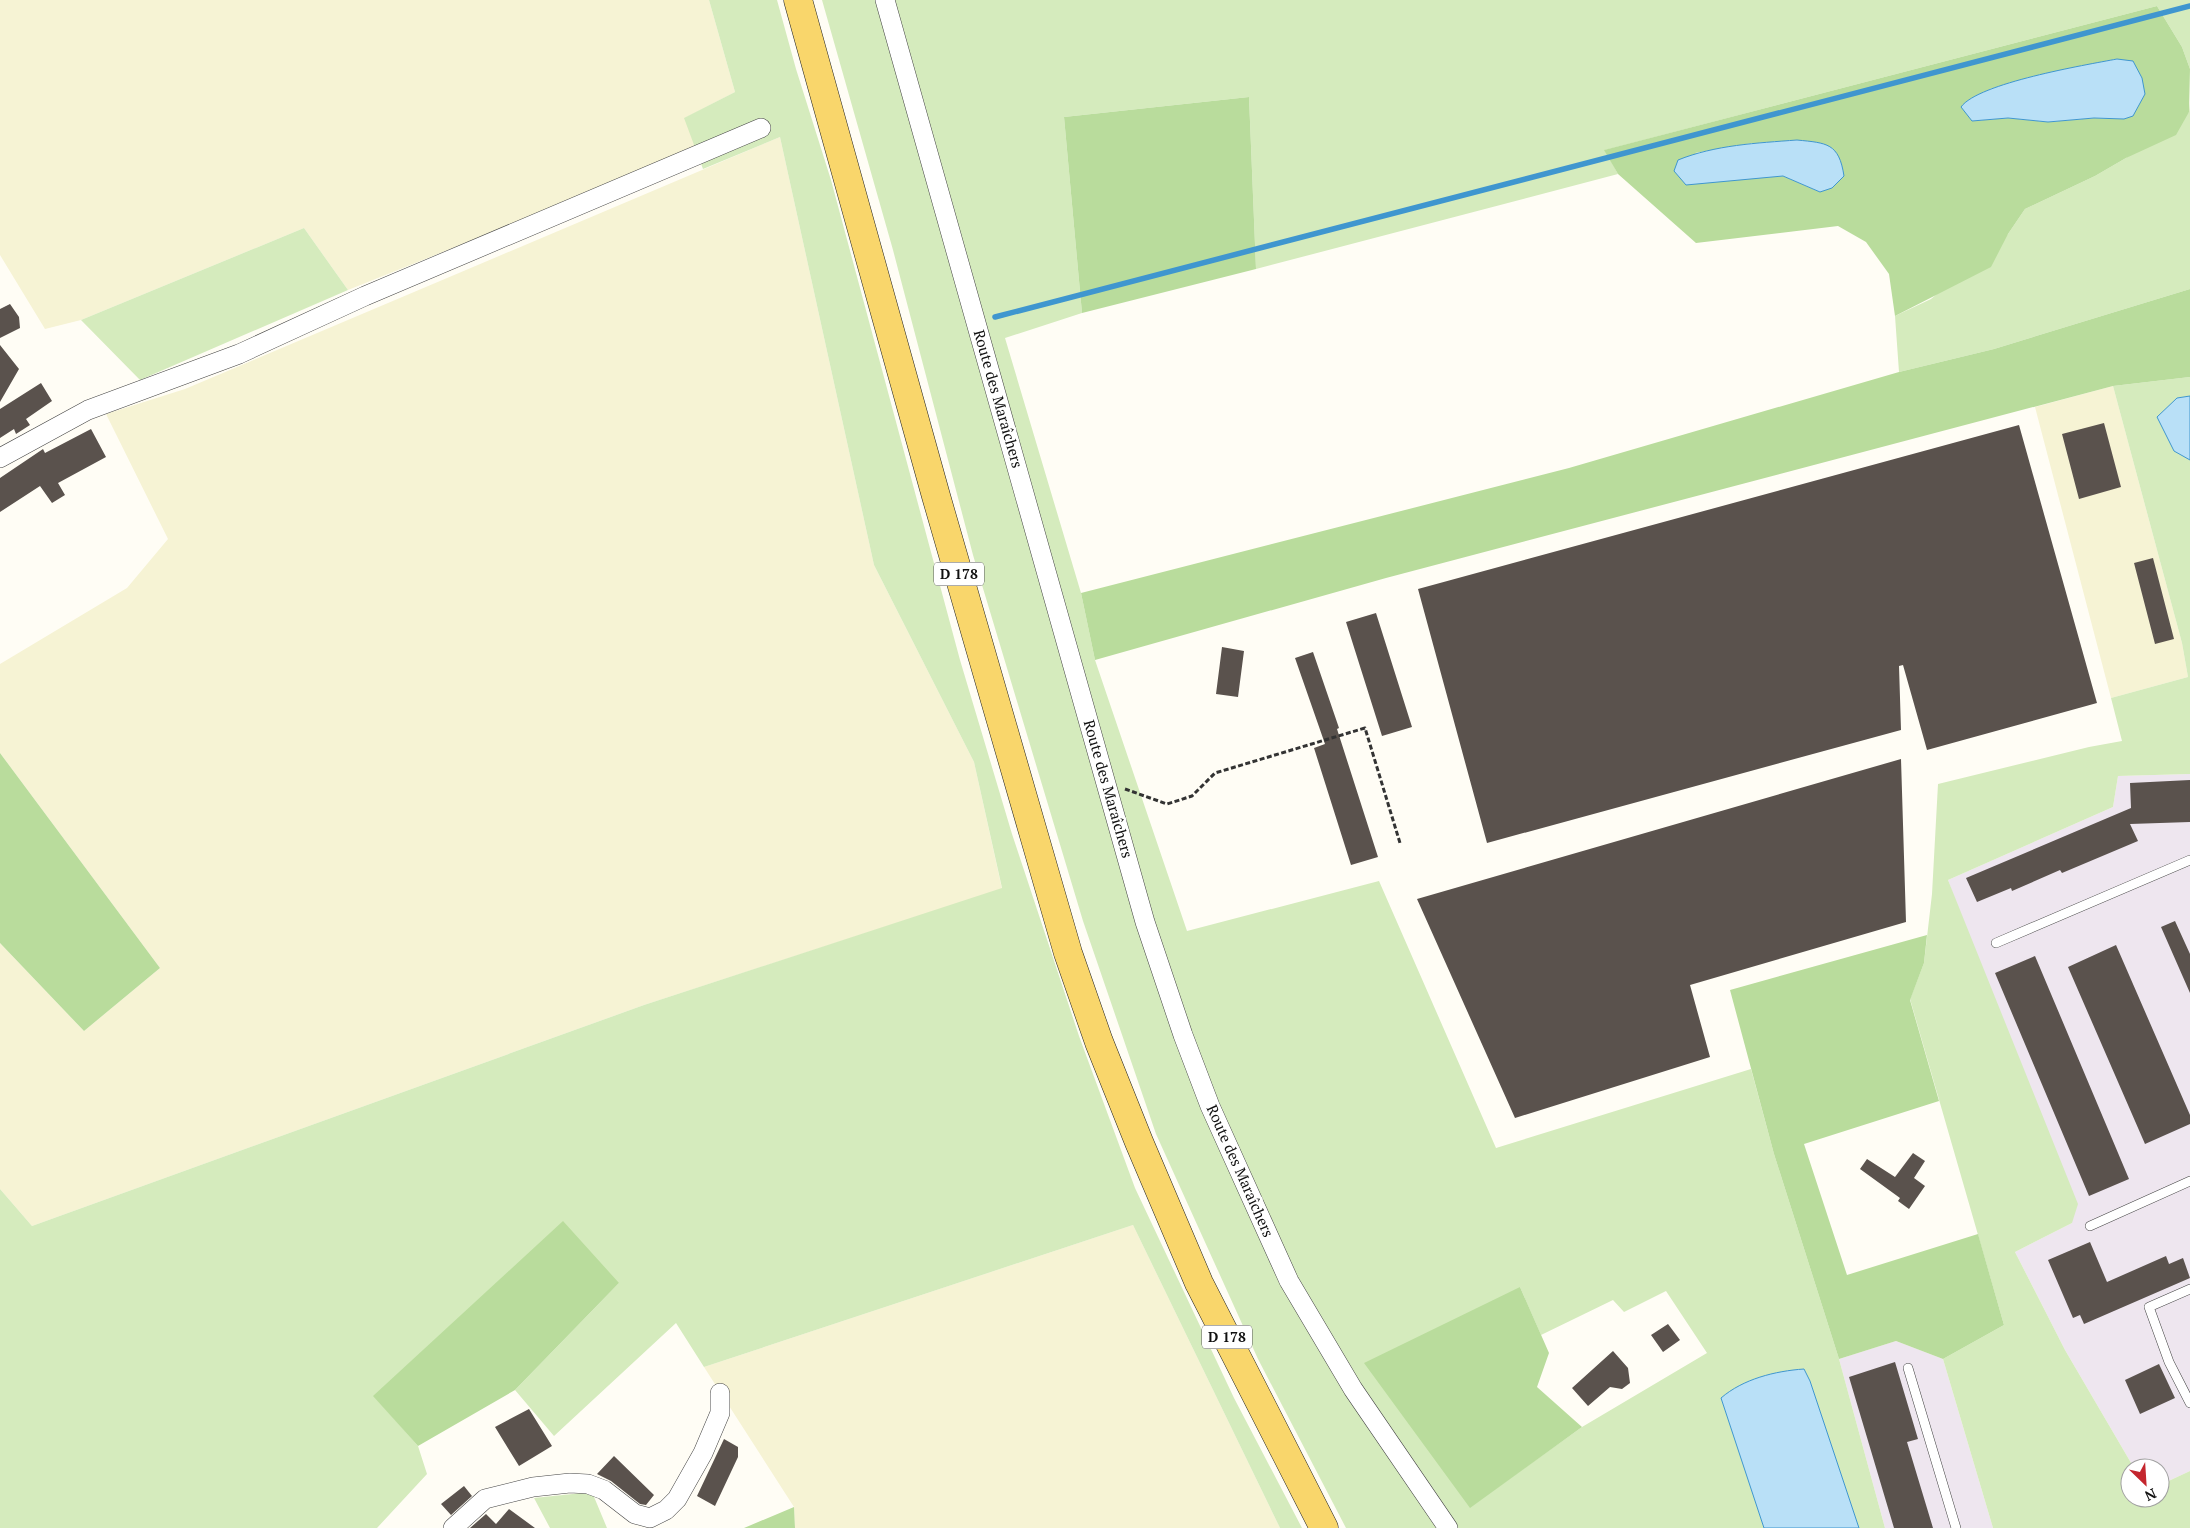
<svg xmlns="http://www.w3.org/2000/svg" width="2190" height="1528" font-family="'PT Serif',serif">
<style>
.industrial{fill:#eee6ef}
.farmland{fill:#f6f3d4}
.green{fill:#d5ebbd;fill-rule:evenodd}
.forest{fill:#b9dc9c;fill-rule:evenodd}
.water{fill:#b9e0f7;stroke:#3f96cf}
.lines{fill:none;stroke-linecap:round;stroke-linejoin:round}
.stream{stroke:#3f96cf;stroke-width:5.5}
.building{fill:#5a524d}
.service-casing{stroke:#444;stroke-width:10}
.minor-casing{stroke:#444;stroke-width:20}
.primary-casing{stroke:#222;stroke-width:29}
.path{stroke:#333;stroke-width:3;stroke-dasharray:5 2.5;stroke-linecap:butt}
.service{stroke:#fff;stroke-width:9}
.minor{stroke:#fff;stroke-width:19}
.primary{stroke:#f9d66b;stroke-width:28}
.labels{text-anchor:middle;stroke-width:5;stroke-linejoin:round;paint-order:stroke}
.shield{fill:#fff;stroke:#585858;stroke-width:1}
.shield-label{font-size:14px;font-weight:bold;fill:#111}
.street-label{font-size:15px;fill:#111;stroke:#fff}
</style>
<rect width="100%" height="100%" fill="#fffdf5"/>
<path class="industrial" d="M2190,774V1471L2160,1485V1468H2134L2065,1350L2015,1252L2072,1223L1948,880L2113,807L2118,776Z
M1896,1341L1943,1359L1993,1528H1885L1839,1359Z"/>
<path class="farmland" d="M0,0H709L735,92L685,118L697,150L348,290L304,228L81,320L45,329L0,255Z
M780,137L874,565L974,762L1002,889L644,1005L32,1226L0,1189V943L84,1031L160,968L0,753V664L127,588L168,539L106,414L185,389Z
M2113,386L2182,643L2188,677L2111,698L2035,407Z
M1133,1225L1280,1528H795L794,1507L704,1367Z"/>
<path class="green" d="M709,0H777L796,69L831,180L960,660L1012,834L1079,1036L1135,1188L1234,1398L1302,1528H1280L1133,1225L704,1367L676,1323L554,1436L515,1390L619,1283L374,1396L418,1446L427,1474L377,1528H0V1189L32,1226L644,1005L1002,888L974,762L874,565L780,137L703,169L684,118L735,92Z
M822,0H2190V69L2182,47L2157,6L1605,150L1618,174L1256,269L1249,97L1064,117L1082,313L1005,338L1081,593L1095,660L1187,931L1379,881L1496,1148L1751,1069L1774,1154L1839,1359L1885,1528H1346L1258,1359L1156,1134L1083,921L973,555L893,250ZM1520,1287L1541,1335L1613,1300L1624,1312L1666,1291L1707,1353L1582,1427L1470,1507Z
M2190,103V289L1994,349L1899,372L1895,316L1931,299L2008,234L2025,209L2095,176L2126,158L2189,112Z
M304,228L348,290L140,380L81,320Z
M2190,377V774L2118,776L2113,807L1948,880L2078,1204L2072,1223L2015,1252L2065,1350L2134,1468H2130V1498H2160V1485L2190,1471V1528H1993L1943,1359L2004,1325L1910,999L1924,963L1932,894L1938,784L2089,747L2122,741L2111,698L2188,677L2182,643L2113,386Z
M592,1492L607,1528H550L534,1498Z"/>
<path class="forest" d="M2157,6L2182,47L2190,69L2189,112L2176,135L2126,158L2095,176L2025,209L2008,234L1991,267L1895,316L1889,274L1866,242L1838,226L1696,243L1618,174L1604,150ZM2117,59L2124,119L2094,118L2048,122L2008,118L1972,121L1990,89L2062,70ZM1797,140L1820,192L1783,176L1762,177L1695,153L1746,144Z
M1249,97L1256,269L1082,313L1064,117Z
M2190,289V377L2113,386L1386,578L1095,660L1081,593L1569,468L1899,372L1994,349Z
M0,753L160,968L84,1031L0,943Z
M1927,935L1924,963L1910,1000L1939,1101L1804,1144L1847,1275L1978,1234L2004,1325L1943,1359L1896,1341L1839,1359L1774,1154L1730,990Z
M563,1221L619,1283L515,1390L418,1446L373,1396Z
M1520,1287L1549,1353L1537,1387L1582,1427L1470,1508L1364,1363Z
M794,1507L795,1528H744Z"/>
<path class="water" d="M2117,59L2133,61L2142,78L2145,94L2133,116L2124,119L2094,118L2048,122L2008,118L1972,121L1961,107C1978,83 2085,65 2117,59Z
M1797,140C1827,143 1839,143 1844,176L1832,188L1820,192L1783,176L1686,185L1674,171L1678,160C1715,145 1757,143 1797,140Z
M2190,396V460L2174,451L2157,417L2177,398Z
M1804,1369L1810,1381L1859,1528H1764L1721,1398C1743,1379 1775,1371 1804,1369Z"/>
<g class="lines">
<path class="stream" d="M995,317L2190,6"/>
</g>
<path class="building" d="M10,304L19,317L20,328L0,338V309Z
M0,345L19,369L0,402Z
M41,383L52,401L26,419L30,425L16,434L14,429L0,438V409Z
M2104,423L2121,487L2079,499L2062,434Z
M2019,425L2097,703L1927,750L1903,665L1899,666L1901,730L1487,843L1418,589Z
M91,429L106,457L58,483L65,495L52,503L40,486L0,512V478L43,449L45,453Z
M2153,558L2174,639L2155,644L2134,563Z
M1376,613L1412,727L1382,736L1346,622Z
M1222,647L1244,651L1238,697L1216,694Z
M1313,652L1339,728L1337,729L1378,857L1351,865L1314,748L1325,744L1295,658Z
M1901,759L1906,922L1690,985L1710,1057L1515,1118L1417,899Z
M2190,780V822L2130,824L2138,841L2062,873L2060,870L2012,891L2011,888L1977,902L1966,878L2131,808L2130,783Z
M2175,921L2190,954V993L2161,927Z
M2116,945L2190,1115V1124L2145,1144L2068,967Z
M2035,956L2129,1179L2089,1196L1995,973Z
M1913,1153L1925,1161L1914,1178L1925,1186L1909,1209L1898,1201L1900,1198L1860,1169L1867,1159L1895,1177Z
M2090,1242L2107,1282L2166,1256L2169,1264L2183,1258L2190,1278L2084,1324L2080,1315L2073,1318L2048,1260Z
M1668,1324L1680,1340L1663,1352L1651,1335Z
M1613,1351L1628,1368L1630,1383L1622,1389L1610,1387L1588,1406L1572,1388Z
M1895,1362L1918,1439L1907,1442L1933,1528H1894L1849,1377Z
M2159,1364L2175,1398L2140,1414L2125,1380Z
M529,1409L552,1446L519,1466L495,1427Z
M724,1439L738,1447V1457L715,1506L697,1496Z
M614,1456L654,1495L646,1505L640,1504L611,1481L597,1474Z
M464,1486L472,1496L451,1515L441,1504Z
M509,1509L535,1528H470L486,1514L496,1524Z"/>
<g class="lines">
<defs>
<path id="service" d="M1996,943L2190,860
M2090,1226L2190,1181
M2190,1289L2149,1307L2169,1362L2190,1403
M1908,1368L1956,1528"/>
<path id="minor" d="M885,0L1145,922L1183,1035L1210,1106L1289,1281L1353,1389L1448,1528
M0,458L88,410L239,354L365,296L761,128
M453,1528L485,1499L533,1487L570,1483L588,1484L604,1490L635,1514L650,1518L666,1510L677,1499L703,1453L720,1413V1393"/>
<path id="primary" d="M798,0L936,496L1068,953L1099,1042L1139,1142L1199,1283L1324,1528"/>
</defs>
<use href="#service" class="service-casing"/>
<use href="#minor" class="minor-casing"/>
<use href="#primary" class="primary-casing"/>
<path class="path" d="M1125,789L1167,804L1192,796L1215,773L1365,728L1400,843"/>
<use href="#service" class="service"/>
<use href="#minor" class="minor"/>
<use href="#primary" class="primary"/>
</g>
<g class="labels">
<g class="shield">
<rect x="934" y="562.5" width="50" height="23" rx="4"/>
<rect x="1202" y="1325.5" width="50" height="23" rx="4"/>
</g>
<g class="shield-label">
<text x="959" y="579">D 178</text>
<text x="1227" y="1342">D 178</text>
</g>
<g class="street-label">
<text transform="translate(998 399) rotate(74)" y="5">Route des Maraîchers</text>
<text transform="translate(1108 789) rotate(74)" y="5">Route des Maraîchers</text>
<text transform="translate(1240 1171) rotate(66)" y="5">Route des Maraîchers</text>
</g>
</g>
<g transform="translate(2145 1483) rotate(155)"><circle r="24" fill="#ffffff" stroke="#a0a0a0"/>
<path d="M0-4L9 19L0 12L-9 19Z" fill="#c4262e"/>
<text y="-8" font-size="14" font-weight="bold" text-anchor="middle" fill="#111111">N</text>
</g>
</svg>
